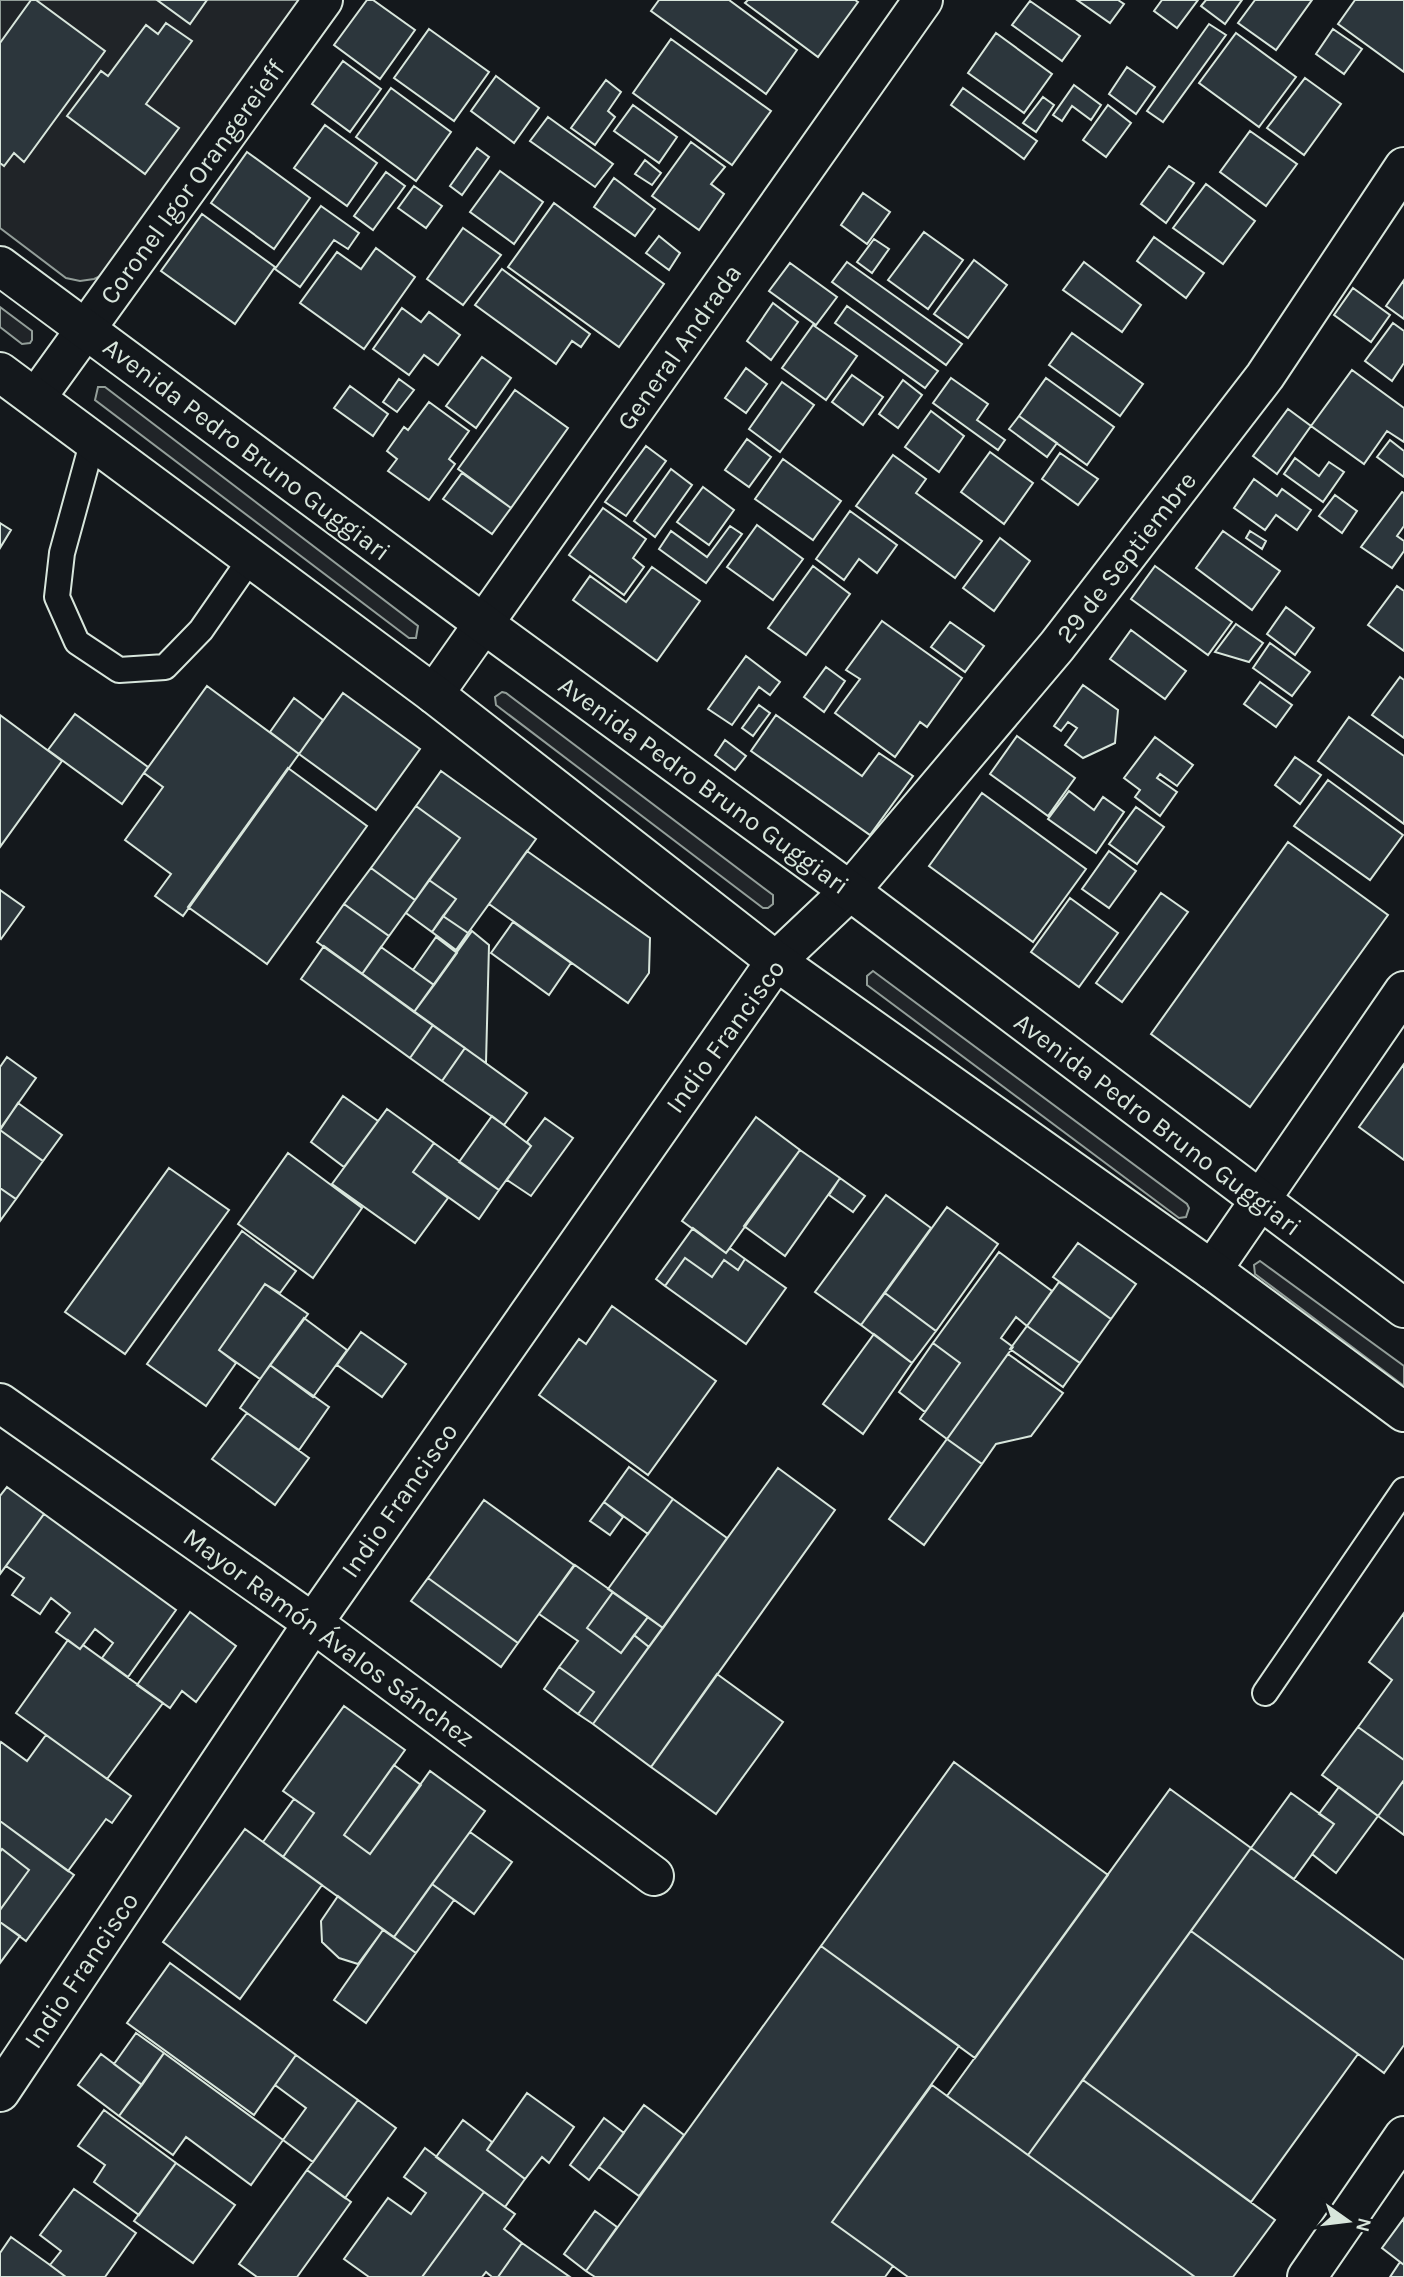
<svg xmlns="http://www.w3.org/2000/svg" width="1404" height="2277" font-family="Karla,sans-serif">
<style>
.green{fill:#202428;stroke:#939e99;stroke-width:2}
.building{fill:#2c363c;stroke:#d8e6dc;stroke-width:2}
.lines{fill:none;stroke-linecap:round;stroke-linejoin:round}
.lane-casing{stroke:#d8e6dc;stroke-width:28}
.street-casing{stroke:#d8e6dc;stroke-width:42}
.primary-casing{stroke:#d8e6dc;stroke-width:42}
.lane{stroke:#14181c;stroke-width:24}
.street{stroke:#14181c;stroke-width:38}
.primary{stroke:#14181c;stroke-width:38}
.labels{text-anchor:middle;stroke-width:5;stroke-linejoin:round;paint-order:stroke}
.street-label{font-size:26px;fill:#d8e6dc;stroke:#14181c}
</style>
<rect width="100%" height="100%" fill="#14181c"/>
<path class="green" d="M0,0H301L105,274L94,279L80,281L66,278L0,228Z
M0,307L32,331V340L30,343L22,344L0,327Z
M98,387H105L418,626L416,638H409L95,400Z
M502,692L506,693L773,895V904L768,908H763L496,705L495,697Z
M873,971L1187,1204L1189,1208L1186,1217L1179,1218L867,985V976Z
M1260,1261L1404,1366V1386L1255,1274L1254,1265Z"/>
<path class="building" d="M31,0H36L105,51L24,162L14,153L4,166L0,163V43Z
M157,0H207L190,24Z
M367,0H373L415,30L380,79L334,45Z
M659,0H729L797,50L766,94L651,11Z
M748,0H855L858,2L818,57L745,3Z
M1077,0H1118L1124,4L1110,23Z
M1162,0H1198L1177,28L1154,11Z
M1206,0H1242L1225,24L1201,6Z
M1255,0H1312L1276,50L1238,23Z
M1355,0H1404V72L1338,24Z
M1030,1L1080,36L1062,61L1012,25Z
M166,23L192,41L146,104L179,128L145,174L67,116L101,71L108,76L146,25L158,34Z
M1209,24L1226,35L1163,122L1147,111Z
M429,29L489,72L454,121L394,78Z
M1333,29L1362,49L1344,74L1316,54Z
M996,33L1052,74L1024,113L968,73Z
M1236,33L1296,77L1259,127L1199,83Z
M671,39L771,111L732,165L633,93Z
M343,61L381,89L350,132L312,104Z
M1127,67L1155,87L1136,114L1109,94Z
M496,76L539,108L514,143L471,111Z
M1305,78L1341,104L1304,155L1267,128Z
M606,80L621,92L608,111L615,117L595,145L571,128Z
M1074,85L1101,105L1091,120L1072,106L1062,121L1053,115Z
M391,88L451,132L416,181L356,137Z
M963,88L1037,141L1024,159L951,105Z
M1043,97L1054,105L1036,132L1023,123Z
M633,105L677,137L659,163L614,131Z
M1108,105L1131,123L1106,157L1083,140Z
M548,117L613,164L595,187L530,141Z
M325,125L377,163L347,206L294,168Z
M1250,131L1297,164L1266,206L1220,172Z
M691,142L725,167L711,184L724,194L699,230L652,196Z
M477,148L489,157L462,195L450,186Z
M247,152L310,198L274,249L211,203Z
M645,160L661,173L652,185L635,174Z
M1169,166L1194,183L1166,223L1141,204Z
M500,171L543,202L514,244L470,212Z
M386,172L405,186L373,230L354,216Z
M614,178L655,209L635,236L594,207Z
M1206,184L1255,221L1223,264L1173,228Z
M414,186L442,206L426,228L398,208Z
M863,193L890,212L867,244L841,225Z
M554,203L664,284L619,347L508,267Z
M321,206L359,233L348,249L334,240L300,287L275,269Z
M202,214L275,267L235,324L161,271Z
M463,228L501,255L463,305L427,279Z
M924,232L963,260L928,309L888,280Z
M659,236L680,253L669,270L646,253Z
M1154,237L1204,273L1186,298L1137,261Z
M874,239L889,249L872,273L857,262Z
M376,248L415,277L364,349L300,303L337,252L361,269Z
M974,260L1007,285L968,338L934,314Z
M847,262L962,344L946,365L832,282Z
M1084,262L1141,305L1122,332L1063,290Z
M790,263L837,297L816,325L769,291Z
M502,269L590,334L581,347L572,341L556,364L475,305Z
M1404,280V319L1386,306Z
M1353,288L1390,315L1371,342L1334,315Z
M773,303L798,322L771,360L747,341Z
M847,306L938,371L925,388L835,323Z
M402,308L421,322L429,312L460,335L438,365L424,355L409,375L373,349Z
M1393,323L1404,331V363L1392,381L1365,361Z
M813,325L857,356L826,400L782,368Z
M1072,333L1143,384L1120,416L1049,365Z
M482,357L511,378L476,428L446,406Z
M746,368L767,384L746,413L725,398Z
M1352,370L1404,408V442L1387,431L1364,464L1311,426Z
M852,375L883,397L863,425L832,402Z
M951,378L988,404L977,420L1005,440L998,450L933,403Z
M1046,378L1114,427L1087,465L1019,416Z
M399,379L414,390L397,412L383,402Z
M903,380L922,395L898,428L879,414Z
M782,382L814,405L780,452L749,429Z
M350,386L388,414L373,436L334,408Z
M515,390L568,428L511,508L458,469Z
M429,402L469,431L449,459L455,464L429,500L388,471L397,459L387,451L404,427L408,430Z
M1288,409L1311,426L1277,474L1253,456Z
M931,411L964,436L939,472L905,447Z
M1019,416L1057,443L1047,457L1009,429Z
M747,439L771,457L749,487L725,470Z
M1390,440L1404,451V477L1377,457Z
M646,446L666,461L626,516L605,502Z
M990,452L1033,483L1004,524L961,492Z
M1060,453L1098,479L1078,505L1042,479Z
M893,455L926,479L916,493L982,541L955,578L856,506Z
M1295,458L1319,476L1329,462L1344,472L1323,502L1284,474Z
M783,459L841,501L813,540L755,499Z
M671,469L692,485L655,537L634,521Z
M462,473L511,508L492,534L443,499Z
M1254,479L1277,496L1282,489L1311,510L1297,530L1276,515L1265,530L1234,508Z
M703,487L734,510L709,545L677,522Z
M1402,492L1404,493V526L1397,536L1404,541V551L1392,568L1361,547Z
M1335,495L1357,511L1342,533L1319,516Z
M603,508L646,539L633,558L644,567L624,595L569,555Z
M850,511L897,545L877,573L859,559L844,580L816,559Z
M0,523L11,530L0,548Z
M757,525L803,559L773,600L727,567Z
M730,526L742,534L706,583L659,549L671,531L707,557Z
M1223,531L1280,571L1252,610L1196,568Z
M1250,531L1266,541L1262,549L1246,538Z
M1000,538L1030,561L994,611L963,588Z
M813,566L850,594L806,655L768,628Z
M1155,566L1232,622L1208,655L1131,599Z
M652,567L700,601L657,661L573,600L590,576L626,602Z
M1397,586L1404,591V651L1368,625Z
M1286,607L1314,628L1295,655L1267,634Z
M882,621L962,678L927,727L920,722L895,757L835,713L860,679L846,670Z
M950,622L984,646L965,672L931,647Z
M1236,624L1263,643L1249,662L1215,652Z
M1131,630L1186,671L1165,699L1110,659Z
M1270,643L1310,672L1292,696L1253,668Z
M746,656L780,682L770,695L759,687L732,725L708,709Z
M826,667L845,681L824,712L804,697Z
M1400,677L1404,680V738L1372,715Z
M1260,682L1292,705L1276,727L1244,704Z
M1083,685L1118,710L1115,743L1083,758L1065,745L1077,728L1068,722L1061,731L1054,726Z
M207,686L299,754L183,916L155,896L171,874L125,840L163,787L144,773Z
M343,693L420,749L376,810L299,754Z
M294,698L323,720L299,754L270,732Z
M759,705L770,713L753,736L742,728Z
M75,714L148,767L122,804L48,750Z
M0,715L62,761L0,847Z
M776,715L862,776L879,753L913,776L870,835L751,751Z
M1349,717L1404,756V824L1318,761Z
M1017,736L1075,778L1048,816L990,774Z
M1155,737L1193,765L1177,786L1160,774L1157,778L1177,792L1160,816L1135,797L1140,790L1124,778Z
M725,740L746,756L735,770L715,755Z
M1295,757L1321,775L1300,804L1275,785Z
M288,768L367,826L267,964L188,907Z
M441,771L536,839L468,933L443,916L456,899L429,880L460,838L416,806Z
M1328,780L1403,835L1370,880L1294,826Z
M1069,791L1094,810L1103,797L1124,812L1096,853L1048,819Z
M982,793L1086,869L1033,942L929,866Z
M416,806L460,838L415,900L371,868Z
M1136,807L1164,827L1137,864L1109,844Z
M1288,842L1388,915L1250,1107L1151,1034Z
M527,851L650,938L649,973L628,1003L489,904Z
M1109,851L1136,871L1109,908L1082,889Z
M371,868L415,900L389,936L344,904Z
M429,880L456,899L432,932L406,913Z
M0,890L24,907L1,939L0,938Z
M1161,893L1188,912L1122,1002L1096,983Z
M1070,898L1118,933L1079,987L1031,952Z
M344,904L389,936L362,974L317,942Z
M443,916L468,933L456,950L432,932Z
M513,922L571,963L549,995L491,953Z
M472,931L489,945L486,1063L414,1012Z
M436,937L457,953L434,985L413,970Z
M324,946L433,1025L410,1058L301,979Z
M381,947L434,985L414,1012L362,974Z
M433,1025L465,1048L442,1081L410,1058Z
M465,1048L527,1093L504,1125L442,1081Z
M7,1057L36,1078L0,1129V1067Z
M1404,1064V1160L1359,1127Z
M343,1096L378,1121L344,1167L311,1142Z
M18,1103L62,1135L43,1161L0,1130Z
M387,1109L434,1143L413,1172L448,1198L415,1243L332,1184Z
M492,1116L531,1146L499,1190L459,1162Z
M756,1117L800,1150L726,1253L682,1221Z
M545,1118L573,1138L531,1196L507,1180L531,1146L527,1142Z
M0,1130L43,1161L16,1199L0,1188Z
M434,1143L499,1190L479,1219L413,1172Z
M800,1150L840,1178L785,1256L744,1226Z
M288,1153L362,1208L313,1278L238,1224Z
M169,1168L229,1210L125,1354L65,1312Z
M840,1178L865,1196L853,1212L829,1195Z
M0,1188L16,1199L0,1221Z
M886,1195L931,1228L861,1325L815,1292Z
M947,1207L998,1244L936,1331L885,1293Z
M693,1228L726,1253L730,1248L745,1259L738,1270L724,1260L712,1277L685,1258L665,1286L656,1279Z
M242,1231L296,1271L280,1293L265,1284L219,1350L236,1363L206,1406L147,1364Z
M1078,1243L1136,1284L1111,1319L1053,1277Z
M999,1252L1052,1291L1027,1326L1016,1317L1001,1338L1013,1347L947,1439L920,1419L960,1363L933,1343Z
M685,1258L712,1277L724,1260L738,1270L745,1259L786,1288L746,1344L665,1286Z
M1059,1282L1111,1319L1080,1363L1027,1326Z
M265,1284L308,1314L260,1379L219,1350Z
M885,1293L936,1331L912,1363L861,1325Z
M612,1306L716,1381L648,1475L539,1395L579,1339L586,1344Z
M304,1318L347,1350L313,1397L270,1365Z
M1027,1326L1080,1363L1063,1387L1010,1349Z
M361,1332L406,1364L382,1397L337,1365Z
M874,1334L912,1363L863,1434L823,1404Z
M933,1343L960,1363L925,1412L899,1392Z
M1008,1354L1063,1393L1031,1436L996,1444L982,1464L947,1439Z
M270,1365L329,1407L299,1450L240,1408Z
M247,1413L309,1458L275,1505L212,1459Z
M947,1439L982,1464L924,1545L889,1519Z
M629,1467L673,1499L648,1534L604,1502Z
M778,1468L835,1510L651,1767L593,1724Z
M7,1487L44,1514L0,1574V1496Z
M673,1499L727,1538L663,1628L608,1589Z
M484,1500L574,1565L518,1643L428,1578Z
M604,1502L623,1517L610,1535L590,1521Z
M44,1514L176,1610L128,1677L102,1658L113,1643L95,1629L80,1649L56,1632L70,1613L51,1598L40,1614L12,1595L24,1578L6,1566Z
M575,1565L613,1592L587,1628L621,1653L634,1635L649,1647L593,1724L578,1714L594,1692L559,1667L578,1641L539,1614Z
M428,1578L518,1643L501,1667L411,1601Z
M613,1592L648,1617L621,1653L587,1628Z
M190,1612L236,1646L196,1702L182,1691L170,1708L137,1685Z
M1404,1613V1760L1358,1727L1392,1680L1369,1662Z
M648,1617L663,1628L649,1647L634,1635Z
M68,1640L80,1649L83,1645L163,1703L107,1779L16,1713Z
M559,1667L594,1692L578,1714L544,1689Z
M717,1674L783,1722L716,1814L651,1767Z
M344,1706L405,1750L344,1835L370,1854L430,1771L485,1811L394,1937L283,1857L314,1813L283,1791Z
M1358,1727L1404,1760V1780L1378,1816L1322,1775Z
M46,1735L131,1796L112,1823L106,1819L68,1871L0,1821V1744L1,1742L27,1761Z
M954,1762L1108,1875L975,2058L821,1946Z
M394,1765L421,1785L370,1854L344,1835Z
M1404,1780V1835L1378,1816Z
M1339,1787L1378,1816L1336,1873L1312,1854L1334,1824L1319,1814Z
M1170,1789L1251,1848L1028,2155L947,2096Z
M1291,1793L1334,1824L1294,1879L1251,1848Z
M294,1799L314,1813L283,1857L263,1842Z
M0,1821L74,1875L26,1941L0,1922V1910L29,1870L2,1849L0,1852Z
M245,1829L322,1885L240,1999L163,1942Z
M470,1832L512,1862L474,1914L432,1884Z
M1251,1848L1404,1960V2045L1384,2073L1191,1931Z
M2,1849L29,1870L0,1910V1852Z
M432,1884L454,1900L416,1953L394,1937Z
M338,1896L383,1930L358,1964L339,1958L322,1942L321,1921Z
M0,1922L20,1936L0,1963Z
M383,1930L416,1953L366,2023L334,2000Z
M1191,1931L1358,2054L1251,2202L1083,2080Z
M821,1946L959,2046L832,2222L893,2266L885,2277H595L586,2271Z
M170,1963L296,2055L254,2115L127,2023Z
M136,2033L164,2053L142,2085L114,2064Z
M164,2053L283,2140L251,2185L186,2137L173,2155L119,2116Z
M101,2054L142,2085L119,2116L78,2085Z
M296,2055L358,2100L313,2162L283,2140L306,2108L275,2085Z
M1083,2080L1275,2220L1233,2277H1195L1028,2155Z
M932,2085L1028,2155L1195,2277H908L893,2266L832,2222Z
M527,2093L574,2127L549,2163L542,2157L525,2179L487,2150Z
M358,2100L396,2128L345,2198L307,2170Z
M644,2105L684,2135L639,2196L599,2167Z
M104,2110L176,2163L139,2215L94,2182L105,2165L78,2146Z
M604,2118L624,2133L589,2180L570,2165Z
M463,2120L492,2142L487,2150L525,2179L505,2207L436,2157Z
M425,2148L484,2192L422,2277H369L344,2259L388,2198L411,2214L426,2193L404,2177Z
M176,2163L235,2205L193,2263L134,2221Z
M307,2170L351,2202L297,2277H257L239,2264Z
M74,2189L136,2233L105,2277H66L50,2265L61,2251L40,2235Z
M484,2192L515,2214L504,2229L522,2243L498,2277H492L486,2272L482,2277H422Z
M595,2211L617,2227L586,2271L564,2254Z
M1404,2218V2265L1382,2248Z
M11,2237L50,2265L66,2277H0V2253Z
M522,2243L570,2277H498Z
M1400,2262L1404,2265V2277H1390Z"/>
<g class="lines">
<defs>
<path id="lane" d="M93,440L62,553L57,597L77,642L119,670L165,667L201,630L251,558
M1265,1693L1404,1490"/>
<path id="street" d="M36,398L323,0
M434,694L923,0
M1212,1270L1404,991
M0,1403L313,1623L654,1876
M0,2092L313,1623L776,961L850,891L1057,646L1265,376L1404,167
M1307,2277L1404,2136"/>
<path id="primary" d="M0,266L484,624L850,891L1404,1308
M0,372L434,694L776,961L1212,1270L1404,1412"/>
</defs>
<use href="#lane" class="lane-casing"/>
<use href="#street" class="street-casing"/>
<use href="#primary" class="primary-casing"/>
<use href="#lane" class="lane"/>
<use href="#street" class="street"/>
<use href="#primary" class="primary"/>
</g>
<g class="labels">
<g class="street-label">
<text transform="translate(192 182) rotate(-54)" y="9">Coronel Igor Orangereieff</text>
<text transform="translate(679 347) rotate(-55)" y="9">General Andrada</text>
<text transform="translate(247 449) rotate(37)" y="9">Avenida Pedro Bruno Guggiari</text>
<text transform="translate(1126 557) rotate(-52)" y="9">29 de Septiembre</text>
<text transform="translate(704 785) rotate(36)" y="9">Avenida Pedro Bruno Guggiari</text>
<text transform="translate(725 1036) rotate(-54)" y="9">Indio Francisco</text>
<text transform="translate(1158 1124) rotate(37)" y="9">Avenida Pedro Bruno Guggiari</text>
<text transform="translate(399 1500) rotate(-55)" y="9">Indio Francisco</text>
<text transform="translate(329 1637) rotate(36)" y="9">Mayor Ramón Ávalos Sánchez</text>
<text transform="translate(81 1970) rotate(-56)" y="9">Indio Francisco</text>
</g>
</g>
<g transform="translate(1348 2221) rotate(104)" stroke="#14181c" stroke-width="5" paint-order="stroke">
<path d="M0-5L12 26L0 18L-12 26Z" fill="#d8e6dc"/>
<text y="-10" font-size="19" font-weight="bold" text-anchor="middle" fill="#d8e6dc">N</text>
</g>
</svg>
